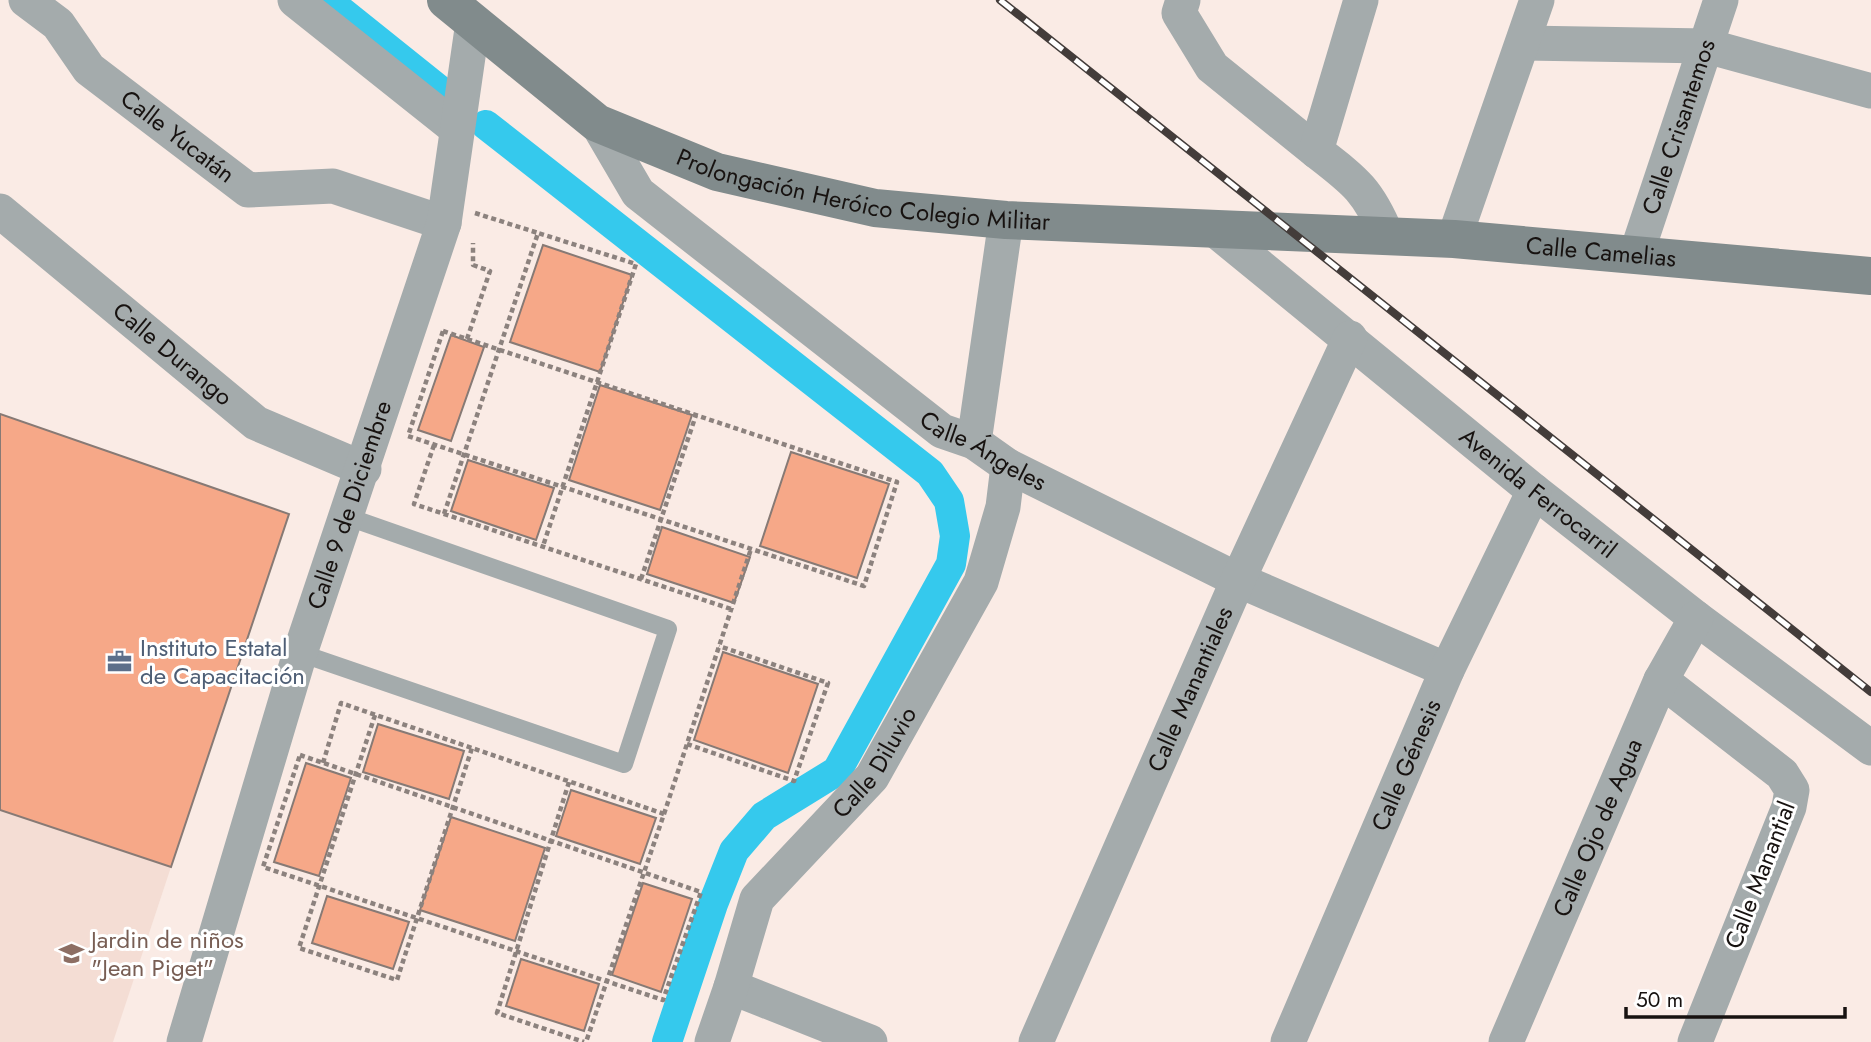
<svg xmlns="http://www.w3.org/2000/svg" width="1871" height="1042" font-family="Jost,sans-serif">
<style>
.built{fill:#f4ddd4}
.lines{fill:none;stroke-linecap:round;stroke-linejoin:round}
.canal{stroke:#35c9ed;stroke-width:30}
.building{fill:#f6a888;stroke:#877a75;stroke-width:2}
.path{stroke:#8c827e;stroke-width:4.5;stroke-dasharray:5 3.5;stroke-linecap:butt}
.lane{stroke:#a4abac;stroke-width:18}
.street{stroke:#a4abac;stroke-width:35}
.secondary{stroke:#818b8c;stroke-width:38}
.rail-casing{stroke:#433c3a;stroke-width:8}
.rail{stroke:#fff;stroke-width:5;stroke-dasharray:16;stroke-linecap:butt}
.labels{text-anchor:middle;stroke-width:6;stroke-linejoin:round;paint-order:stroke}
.street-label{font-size:24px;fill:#171210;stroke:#fff}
.service-label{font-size:24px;fill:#4e5e75;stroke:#fff;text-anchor:start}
.education-label{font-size:24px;fill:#785e54;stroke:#fff;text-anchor:start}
</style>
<rect width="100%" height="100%" fill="#faebe5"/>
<path class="built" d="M0,810L171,867L113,1042H0Z"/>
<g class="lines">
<path class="canal" d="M327,0L448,97
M486,125L930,473L949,501L955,536L951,564L837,771L764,816L734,851L713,904L667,1042"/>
</g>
<path class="building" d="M543,245L632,275L600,372L510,342Z
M451,335L484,347L451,441L418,430Z
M600,385L692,415L660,510L569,480Z
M0,414L289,514L171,867L0,810Z
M791,452L889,484L857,578L760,546Z
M468,460L554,488L536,540L451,511Z
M662,527L750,557L734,603L647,574Z
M723,652L818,684L788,773L694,740Z
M378,724L464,751L449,799L363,772Z
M306,763L351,778L319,876L274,862Z
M571,790L656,818L640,864L556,836Z
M451,817L545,848L515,941L420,910Z
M643,883L692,899L661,992L612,975Z
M327,896L409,922L393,969L312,943Z
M521,959L599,984L584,1031L506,1006Z"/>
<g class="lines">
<path class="path" d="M475,213L538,233
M443,331L897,482L864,586L408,436Z
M467,339L490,271L473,265V243
M434,445L414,504L731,609
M444,514L538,233L636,264L543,546
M641,579L696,415
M375,715L299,948L397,980L472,748
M687,744L794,781L828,683L719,646
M300,755L701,892L663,1000L263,867Z
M323,763L341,703L664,814L586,1042
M569,782L497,1013L584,1042
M664,814L751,549"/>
<path class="lane" d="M300,653L624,764L668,629L348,517"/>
<g class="street">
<path id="s1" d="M26,0L58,24L89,69L248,190L333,186L444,223"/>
<path d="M295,0L457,129"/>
<path d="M1183,0L1179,13L1212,67L1316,151"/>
<path d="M1361,0L1316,151C1355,181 1368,190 1387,236"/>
<path d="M1523,43L1707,46L1871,91"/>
<path id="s2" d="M597,123L638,193L942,431L974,442L1008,466L1238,580L1447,670"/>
<path id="s3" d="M0,211L256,423L364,469"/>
<path id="s4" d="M1214,229L1534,491L1696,618L1871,748"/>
<path d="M1454,239L1537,0"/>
<path id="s5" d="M1636,255L1721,0"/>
<path d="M974,442L1006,220"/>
<path d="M1661,680L1782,774L1792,790L1789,807L1695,1042"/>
<path d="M731,987L870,1042"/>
<path id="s6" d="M184,1042L300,653L444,223L473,22"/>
<path id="s7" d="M712,1042L731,987L757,899L872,777L981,582L1003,507L1008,466"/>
<path id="s8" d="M1036,1042L1238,580L1350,338"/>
<path id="s9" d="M1288,1042L1447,670L1534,491"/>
<path id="s10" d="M1506,1042L1661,680L1696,618"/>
</g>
<path class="secondary" id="s11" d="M446,0L597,123L717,172L875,208L1006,220L1454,239L1871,276"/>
<defs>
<path id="rail" d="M1000,0L1871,692"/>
</defs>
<use href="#rail" class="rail-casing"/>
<use href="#rail" class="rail"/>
</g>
<defs>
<symbol id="office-bare" viewBox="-9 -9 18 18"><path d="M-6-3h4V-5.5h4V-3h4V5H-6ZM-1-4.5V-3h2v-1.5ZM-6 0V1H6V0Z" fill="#5c6f8a" stroke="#fff" stroke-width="2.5" paint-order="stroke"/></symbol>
<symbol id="school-bare" viewBox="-9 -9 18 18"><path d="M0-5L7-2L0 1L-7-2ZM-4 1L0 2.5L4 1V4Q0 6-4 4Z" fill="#8d6e63" stroke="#fff" stroke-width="2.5" paint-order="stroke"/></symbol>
</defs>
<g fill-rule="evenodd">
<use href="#office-bare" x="102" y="644" width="35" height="35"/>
<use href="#school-bare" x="54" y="936" width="35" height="35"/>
</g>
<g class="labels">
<g class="street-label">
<text dy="8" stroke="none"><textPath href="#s5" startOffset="135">Calle Crisantemos</textPath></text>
<text dy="8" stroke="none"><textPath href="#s1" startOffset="206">Calle Yucatán</textPath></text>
<text dy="8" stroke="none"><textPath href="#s11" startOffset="472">Prolongación Heróico Colegio Militar</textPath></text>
<text dy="8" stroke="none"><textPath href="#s11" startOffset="1214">Calle Camelias</textPath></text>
<text dy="8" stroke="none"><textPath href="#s3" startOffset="224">Calle Durango</textPath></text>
<text dy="8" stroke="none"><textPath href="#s2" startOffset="513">Calle Ángeles</textPath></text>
<text dy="8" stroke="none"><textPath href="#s4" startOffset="418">Avenida Ferrocarril</textPath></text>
<text dy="8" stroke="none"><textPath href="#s6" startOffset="562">Calle 9 de Diciembre</textPath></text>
<text dy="8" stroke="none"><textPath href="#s8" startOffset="385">Calle Manantiales</textPath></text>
<text dy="8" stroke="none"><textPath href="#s7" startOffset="331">Calle Diluvio</textPath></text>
<text dy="8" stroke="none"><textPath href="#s9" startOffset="301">Calle Génesis</textPath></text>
<text dy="8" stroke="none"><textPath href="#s10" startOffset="233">Calle Ojo de Agua</textPath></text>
<text transform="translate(1760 875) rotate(-69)" y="8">Calle Manantial</text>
</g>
<g class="service-label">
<text x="140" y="656">Instituto Estatal<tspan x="140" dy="28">de Capacitación</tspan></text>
</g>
<g class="education-label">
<text x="91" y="948">Jardin de niños<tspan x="91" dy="28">"Jean Piget"</tspan></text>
</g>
</g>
<path d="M1626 1007v10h219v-10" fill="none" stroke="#171210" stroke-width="3.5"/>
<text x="1636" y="1007" font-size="21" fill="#171210" stroke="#ffffff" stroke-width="5" paint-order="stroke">50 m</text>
</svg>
